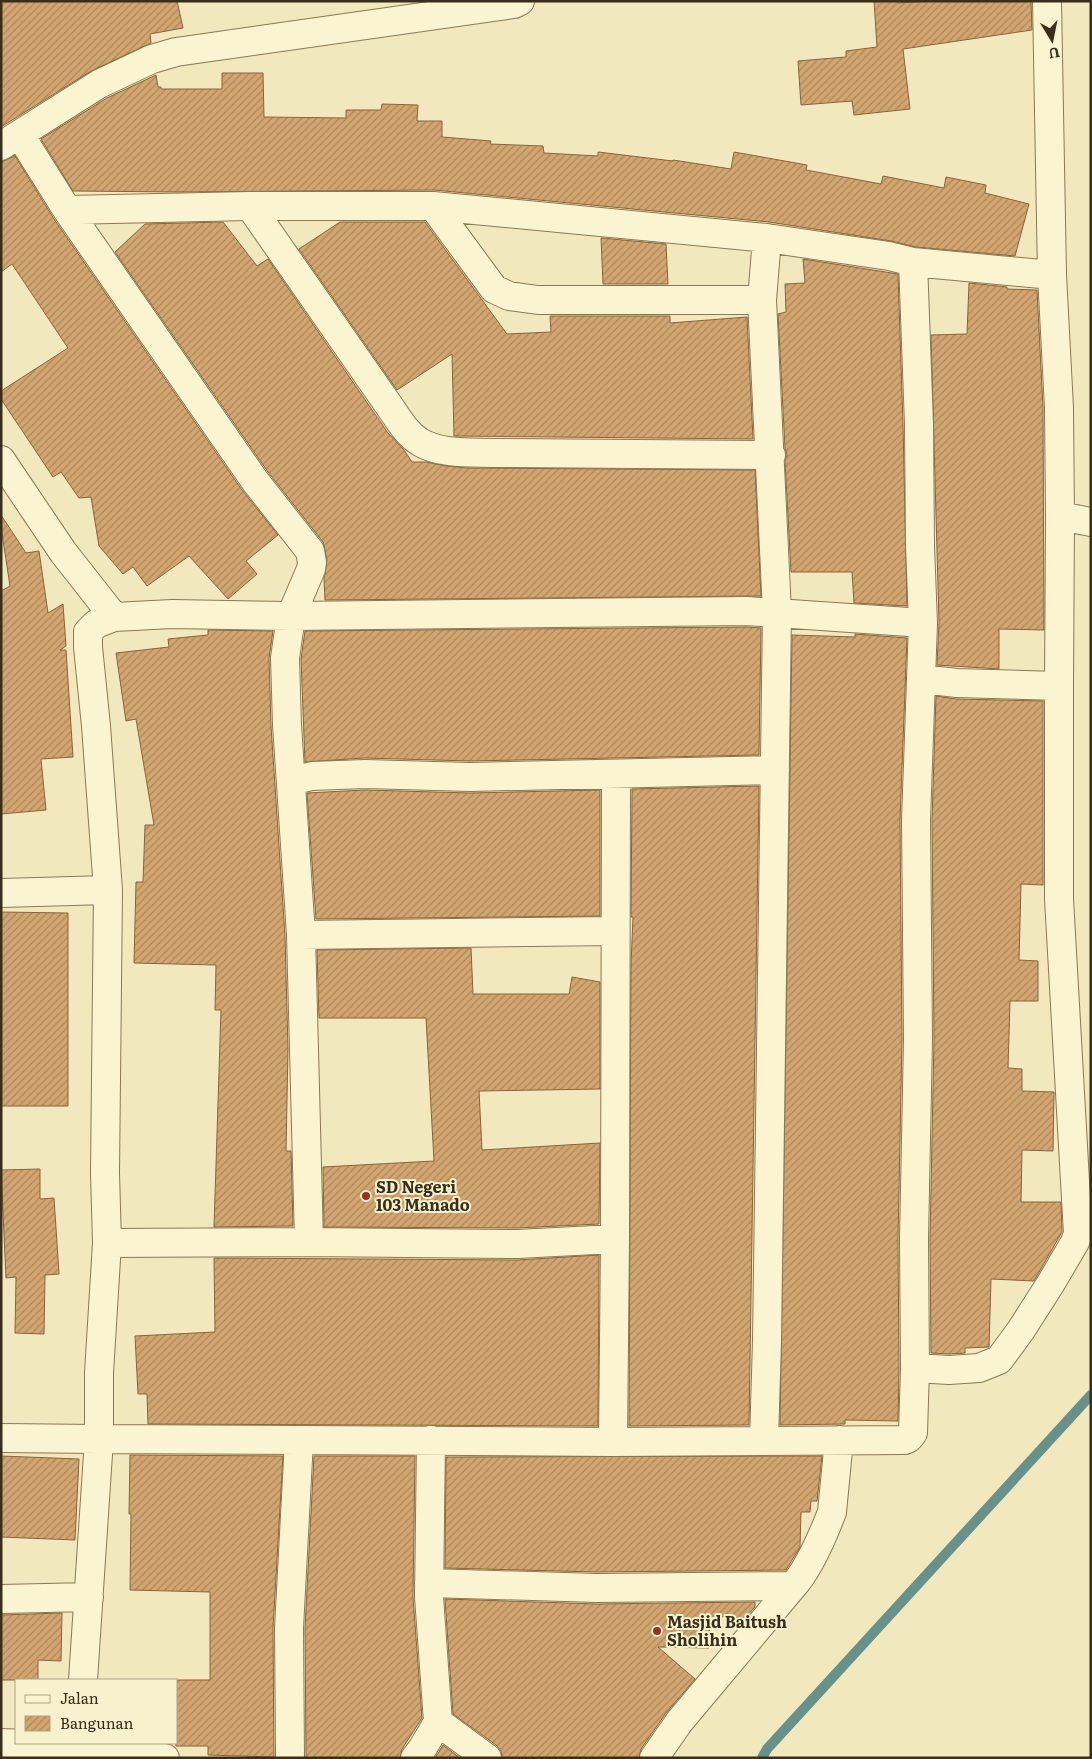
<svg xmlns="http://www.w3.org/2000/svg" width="1092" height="1759" font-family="Literata,serif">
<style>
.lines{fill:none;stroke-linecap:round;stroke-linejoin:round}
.stream{stroke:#68918b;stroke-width:10}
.building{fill:url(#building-hatch);stroke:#8c6339}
.minor-casing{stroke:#8b7855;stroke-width:30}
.minor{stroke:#fbf4d1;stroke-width:28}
.poi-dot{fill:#9e2e20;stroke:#f8f1cd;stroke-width:2}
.labels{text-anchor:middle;stroke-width:4;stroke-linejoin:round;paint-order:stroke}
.poi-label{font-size:16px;font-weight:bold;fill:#392d1b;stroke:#f8f1cd;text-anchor:start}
</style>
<defs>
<pattern id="building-hatch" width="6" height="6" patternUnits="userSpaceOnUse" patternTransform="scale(1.25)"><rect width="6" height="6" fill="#d3a570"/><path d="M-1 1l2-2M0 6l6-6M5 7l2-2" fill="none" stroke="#ac875b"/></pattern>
</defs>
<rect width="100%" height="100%" fill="#f1e8bd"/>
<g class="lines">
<path class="stream" d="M762,1758L767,1749L1091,1395"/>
</g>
<path class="building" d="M1,1H177L183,28L150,34L151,43L91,71L1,127Z
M874,1H898V3L929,1H1031L1032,30L903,49L910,109L854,115L852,101L801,105L798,61L846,57V51L877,47Z
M222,73H263L264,117L346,118V110H381L382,104L418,105L417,121H442V137L491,141L490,144L543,146L544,153L598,156V152L673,161V160L731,169L734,152L807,165L806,170L881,184L883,176L944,188L946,177L986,185L985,193L1029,204L1015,256L916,247L891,241L769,222L434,190L179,192L73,191L41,139L107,98L156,75L158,87H161V89H222Z
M15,156L54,219L242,490L278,535L246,561L257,574L228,599L189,556L147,586L133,567L123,574L99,546L91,497L79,498L61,472L53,477L1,399V391L68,348L12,264L1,272V162Z
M223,222L257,266L268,259L388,433L404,450L412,462H426L446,466L467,468L755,470L761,596L325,600L324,579L327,560L323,542L268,472L115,252L145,224Z
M340,222H425L507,334L551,332L550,316H670V323L747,317L753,439L454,436L452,354L397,390L299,249Z
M601,238L666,244L668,284H603Z
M803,259L898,274L903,425L907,606L854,603L852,572H791L785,460L787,455L785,448L778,314L786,312L785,284L805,283Z
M969,283L1007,287V289L1037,290L1043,408L1044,630L999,629V669L937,665L939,622L931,335L967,334Z
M1,515L26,553L39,551L48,613L63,604L66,646L60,650H66L73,757L41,759L46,810L1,814V591L10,586L1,527Z
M747,627L761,628L759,755L470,761L364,758L305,762L301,659L305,631Z
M208,630L273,631L269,658L271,726L285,936L288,1049L286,1151H291L293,1226L214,1227L221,1010H215L216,965L134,963L136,882H143L145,825H154L136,719L126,721L116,653L169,647L168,639L208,635Z
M855,634L907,638L900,820L902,1039L898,1239L899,1368L898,1421L845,1420V1424L780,1425L792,635L855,637Z
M936,696L956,699L1043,701V885L1021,884L1019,960L1038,961V1001H1010L1008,1068L1022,1069V1091L1054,1092L1053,1151L1022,1150L1021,1202H1061L1062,1232L1034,1281L991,1279L989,1347L965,1348V1353L949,1354L931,1353L930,1239L934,1039L932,820Z
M759,786L749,1425L629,1426L631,964L633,917H631L632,789Z
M365,790L470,793L600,790V916L316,919L307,793Z
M1,912L68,913V1106H1Z
M471,948L473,994H569L572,977L600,982V1089L479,1091L482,1150L600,1143L599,1224L517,1228L324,1227L323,1167L434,1161L426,1018H319L317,950Z
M40,1169V1199L54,1198L59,1274L45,1275L44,1334L15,1333L16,1277L6,1278L1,1170Z
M599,1255L598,1426L148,1424L147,1394H138L135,1336L215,1332L214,1258L517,1260Z
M130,1455L283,1456L273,1628L274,1757L208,1755V1746H176V1680H210V1592L130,1590L131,1514H129Z
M1,1456L79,1459L75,1540L1,1537Z
M314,1456H415L413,1597L422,1718L402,1749L400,1758H306L305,1628Z
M822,1456L817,1501H811L810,1512H801L800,1547L786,1570L597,1572L445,1568L446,1457Z
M445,1599L597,1604L755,1602V1607L745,1618L710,1616L709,1648L658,1647L695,1679L666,1713L641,1749L639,1758H502L501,1751L496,1745L453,1714Z
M62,1613L61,1661L38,1660V1680H1V1615Z
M443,1745L460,1758H435Z"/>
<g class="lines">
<defs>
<path id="minor" d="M1047,1L1052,275
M20,135L67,210L255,481L310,551L312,562L311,569L291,616L285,658L287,725L301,935L309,1242L517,1244L615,1239L613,1442
M1,146L99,84L152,59L176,52L514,4L520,1
M250,206L392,410C400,422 408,435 420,442C441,455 473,452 497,453L771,455
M433,206L494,289L509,296L538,300H762
M67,210L250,206H433L767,238L889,256L913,262L1052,275L1059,408L1060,516L1091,522
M1,460L63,552L114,617L172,614L291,616L747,611L923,623
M921,679L957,683L1059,686L1060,516
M291,781L312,776L365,774L470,777L775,770
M1,893L108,890L96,726L88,647V632L96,624L114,617
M301,935L614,931
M615,1239L616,774
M107,1243L105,1173L108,890
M915,1368L949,1370L979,1368L999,1360L1021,1330L1051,1283L1075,1242L1078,1234L1059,899V686
M1,1438L99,1439V1373L107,1243L309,1242
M431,1440L429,1597L438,1722L487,1758
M764,1441L767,1341L777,612L762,300L767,238
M429,1583L597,1588L793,1586C808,1570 824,1533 832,1512L839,1440
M1,1599L89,1597
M83,1680L99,1439L299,1440
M1,1743L81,1746L165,1758
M290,1758L289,1628L299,1440L613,1442L905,1440L909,1438L913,1433L915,1368L914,1239L918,1039L916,820L923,623L920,546L919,425L913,262
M415,1758L422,1749L438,1722
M654,1758L679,1722L793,1586"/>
</defs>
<use href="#minor" class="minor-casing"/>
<use href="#minor" class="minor"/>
</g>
<g class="poi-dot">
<circle cx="366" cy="1196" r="5"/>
<circle cx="657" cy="1631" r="5"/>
</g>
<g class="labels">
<g class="poi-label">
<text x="376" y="1193">SD Negeri<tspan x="376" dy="18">103 Manado</tspan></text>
<text x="667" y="1628">Masjid Baitush<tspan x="667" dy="18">Sholihin</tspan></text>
</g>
</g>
<rect width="1092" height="1759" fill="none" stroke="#392d1b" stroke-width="5"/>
<rect x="15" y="1679" width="162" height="65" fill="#f8f1cd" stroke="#aca386"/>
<rect x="25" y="1695" width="25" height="8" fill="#fbf4d1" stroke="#aca386"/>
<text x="60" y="1704" font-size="15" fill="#392d1b">Jalan</text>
<rect x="25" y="1716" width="25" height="15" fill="url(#building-hatch)" stroke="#aca386"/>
<text x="60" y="1729" font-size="15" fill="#392d1b">Bangunan</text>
<g transform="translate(1052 40) rotate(170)" stroke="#f8f1cd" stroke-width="4" paint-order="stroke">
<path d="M0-4L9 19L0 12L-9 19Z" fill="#392d1b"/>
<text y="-8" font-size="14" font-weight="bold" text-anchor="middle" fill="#392d1b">U</text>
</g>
</svg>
